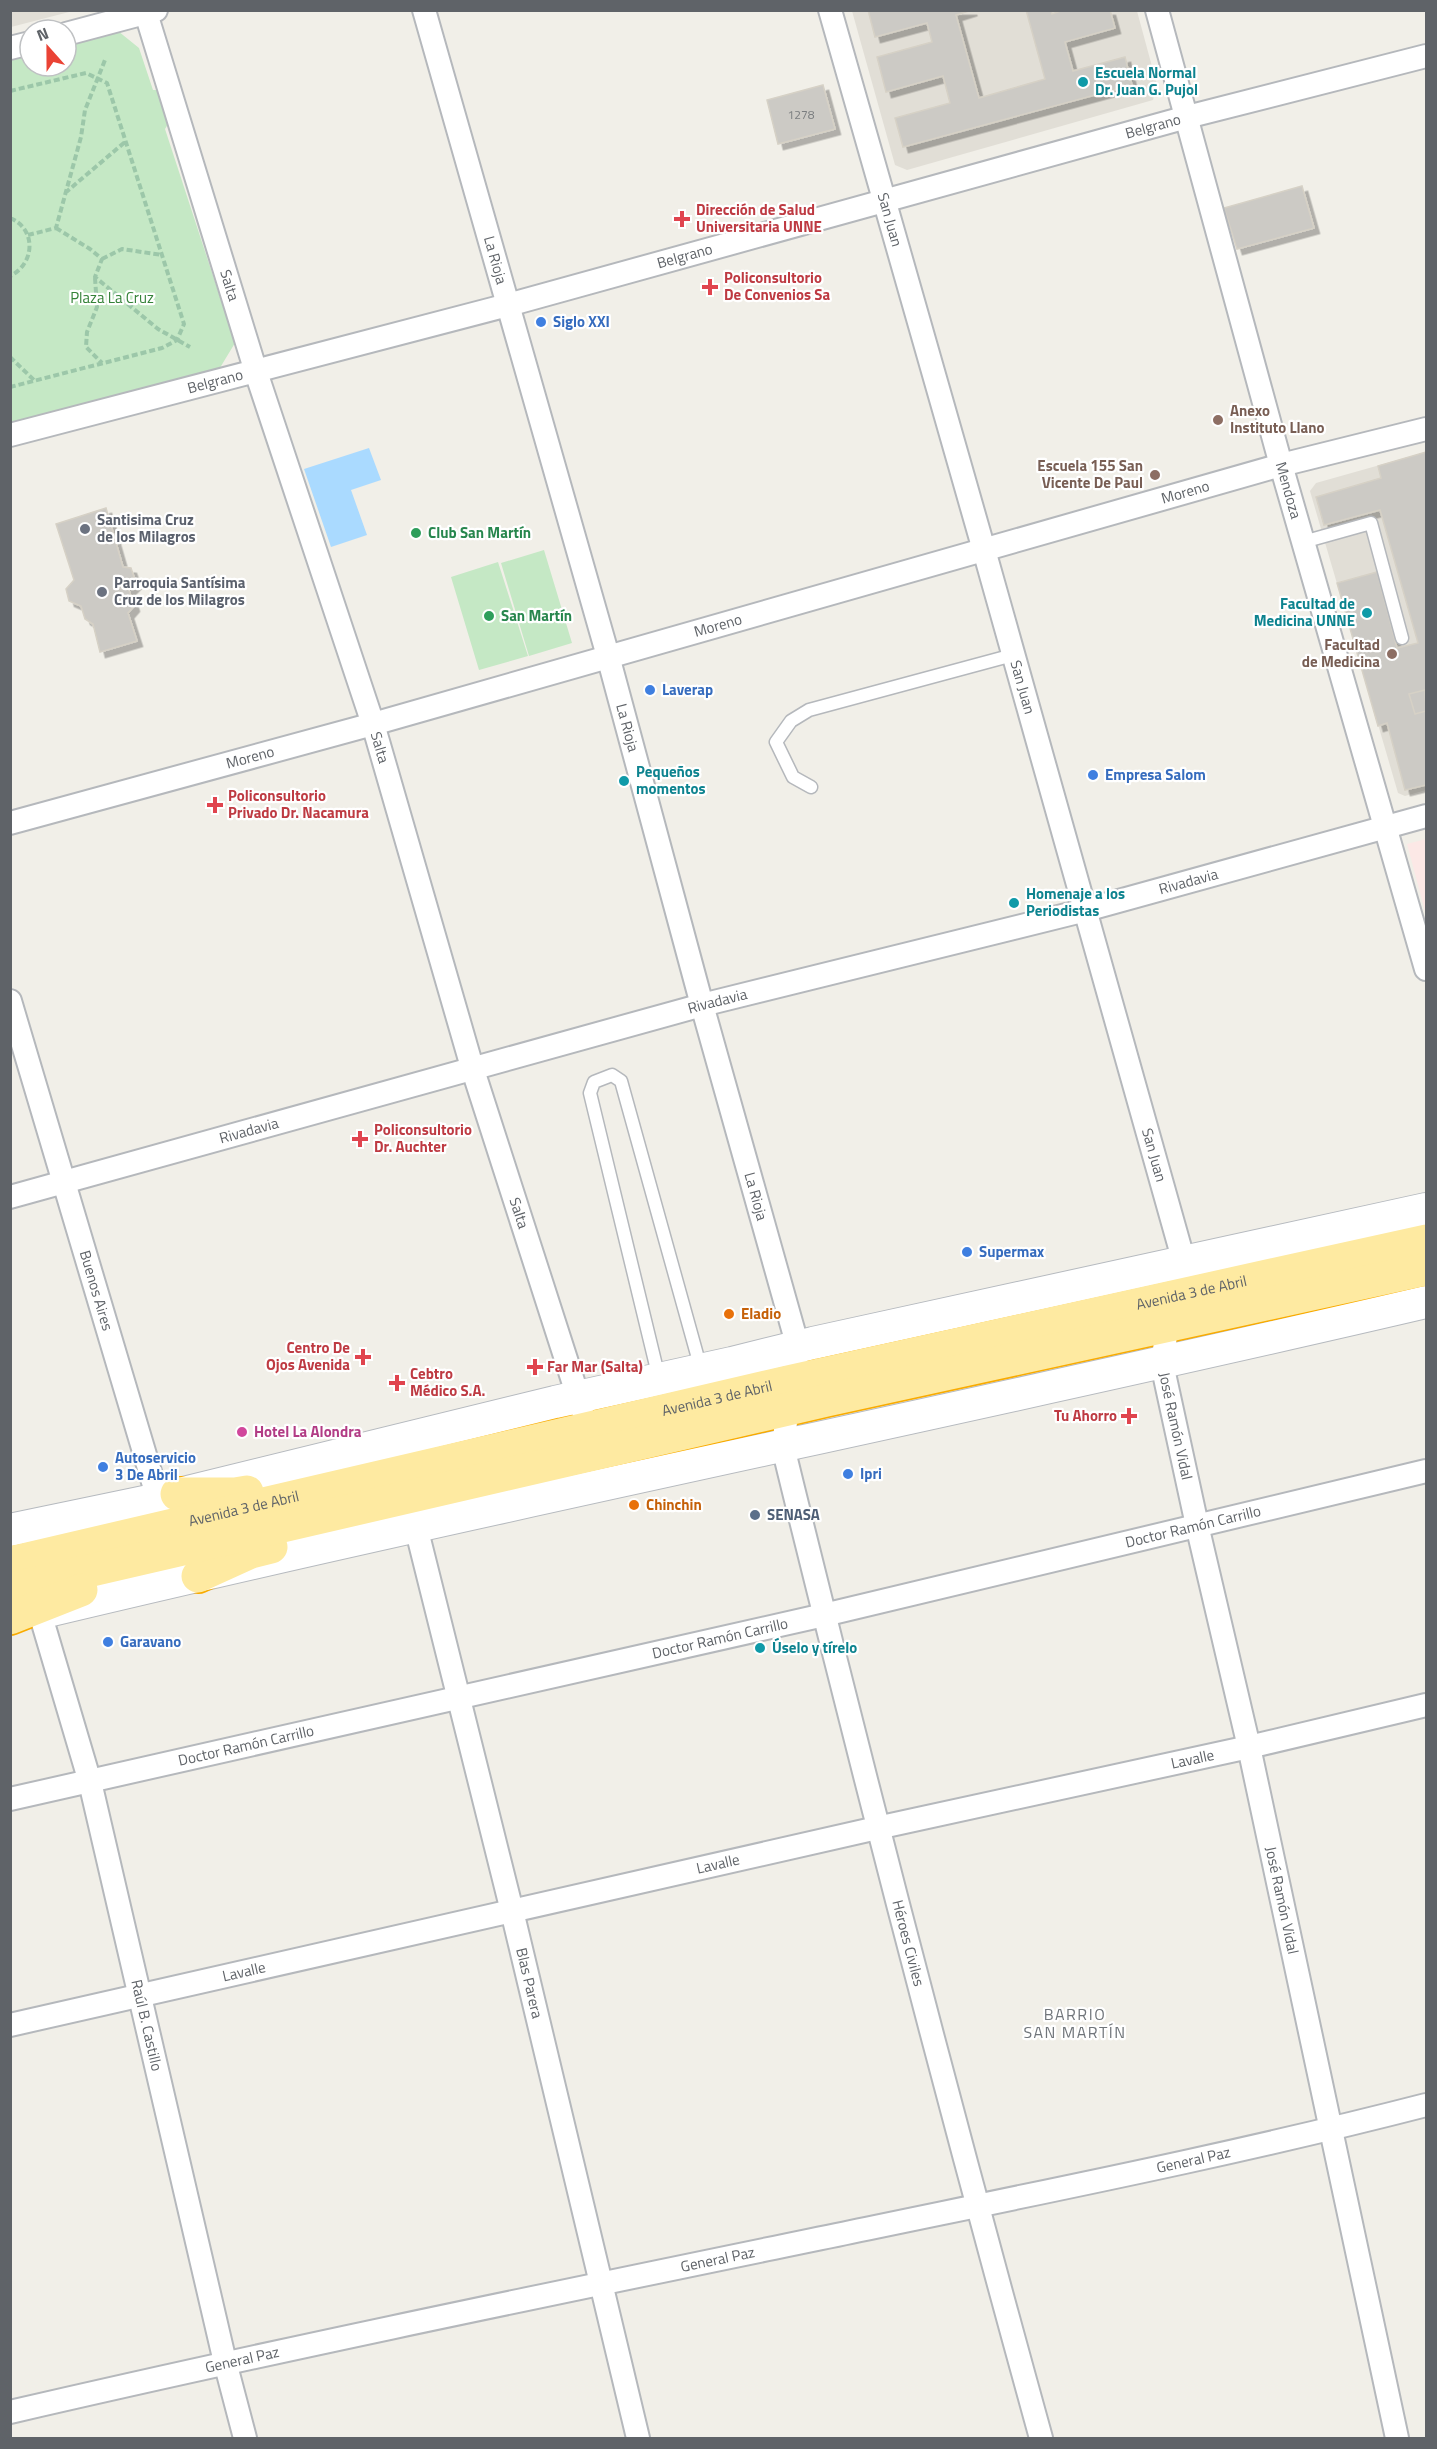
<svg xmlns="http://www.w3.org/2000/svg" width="1437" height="2449" font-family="'Titillium Web',sans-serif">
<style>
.education{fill:#e1ded6}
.medical{fill:#fce8e6}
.green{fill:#c5e8c5}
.water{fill:#aadaff}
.building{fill:#cccac5;stroke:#d6d1c6;stroke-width:1.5;filter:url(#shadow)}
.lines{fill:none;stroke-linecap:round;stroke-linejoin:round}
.service-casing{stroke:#b5b8bc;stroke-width:15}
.minor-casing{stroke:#b5b8bc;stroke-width:26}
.secondary-casing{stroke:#b6babf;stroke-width:34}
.trunk-casing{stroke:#f9ab00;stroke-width:36}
.path{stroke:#9cc7a9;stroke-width:4;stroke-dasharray:6 3;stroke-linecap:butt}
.service{stroke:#fff;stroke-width:12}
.minor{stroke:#fff;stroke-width:22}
.secondary{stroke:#fff;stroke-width:32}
.trunk{stroke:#feeaa1;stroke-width:33}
.culture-dot{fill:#0f9aa8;stroke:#fff;stroke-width:2}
.health-dot{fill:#e0444e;stroke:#fff;stroke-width:2}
.shop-dot{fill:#3f7fe0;stroke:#fff;stroke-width:2}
.education-dot{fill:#8d6e63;stroke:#fff;stroke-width:2}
.worship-dot{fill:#6b7280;stroke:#fff;stroke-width:2}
.leisure-dot{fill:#2e9e5b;stroke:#fff;stroke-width:2}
.food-dot{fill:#e8710a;stroke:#fff;stroke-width:2}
.hotel-dot{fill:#d1479c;stroke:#fff;stroke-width:2}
.service-dot{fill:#5c6f8a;stroke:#fff;stroke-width:2}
.labels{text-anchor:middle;stroke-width:4.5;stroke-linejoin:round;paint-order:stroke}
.number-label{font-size:12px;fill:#7a7d7f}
.culture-label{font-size:15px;font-weight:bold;fill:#0d838f;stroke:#fff;text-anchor:start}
.street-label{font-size:15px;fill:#5f6368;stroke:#fff}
.health-label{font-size:15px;font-weight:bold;fill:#be3a42;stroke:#fff;text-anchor:start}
.park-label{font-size:15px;fill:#348238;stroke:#fff}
.shop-label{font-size:15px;font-weight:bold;fill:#366cbe;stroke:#fff;text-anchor:start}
.education-label{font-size:15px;font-weight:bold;fill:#785e54;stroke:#fff;text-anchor:end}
.worship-label{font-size:15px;font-weight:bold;fill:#5b616d;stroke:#fff;text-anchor:start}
.leisure-label{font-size:15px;font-weight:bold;fill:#27864d;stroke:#fff;text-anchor:start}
.food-label{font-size:15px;font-weight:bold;fill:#c56008;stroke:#fff;text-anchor:start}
.hotel-label{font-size:15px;font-weight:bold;fill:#b23c85;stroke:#fff;text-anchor:start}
.service-label{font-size:15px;font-weight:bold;fill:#4e5e75;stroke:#fff;text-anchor:start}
.neighbourhood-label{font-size:16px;letter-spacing:1.5px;fill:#70757a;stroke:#fff}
</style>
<defs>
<filter id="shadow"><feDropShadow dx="5.5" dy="5.5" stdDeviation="0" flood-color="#0004"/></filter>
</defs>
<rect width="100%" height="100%" fill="#f1efe8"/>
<path class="education" d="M11,10H73V11L11,27Z
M852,11H1137L1157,85L1153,100L907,170L895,165Z
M1426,452V790L1405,796L1398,793L1310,491L1316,483Z"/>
<path class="medical" d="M1426,839V915L1407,844Z"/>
<path class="green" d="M118,31L139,48L153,90H162L170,121L165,129L235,343L215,376L11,431V59L30,54V66H66V45Z
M544,550L572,643L529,656L501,563Z
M498,562L528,656L479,670L451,577Z"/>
<path class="water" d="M369,448L381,480L351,490L367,535L331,547L304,469Z"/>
<path class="building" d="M868,10H972L956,15L979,98L1045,79L1026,10H1051L1052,14L1063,10H1110L1115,28L1065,42L1073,71L1125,57L1132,85L903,147L895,118L950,103L943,76L886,92L877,57L932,42L927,23L875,37Z
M823,85L835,129L778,144L767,100Z
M1302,186L1314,228L1237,249L1224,208Z
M1426,452V785L1405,790L1387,723L1378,726L1337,583L1377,572L1397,648L1418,643L1380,510L1324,525L1316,497L1381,478L1378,466Z
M106,508L123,567L131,568L136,583L129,590L134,606L128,613L137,641L100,652L93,624L85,619L81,606L69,601L66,589L74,580L56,524Z
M1425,690L1426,711L1415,714L1409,694Z"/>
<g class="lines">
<defs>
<path id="service" d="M1303,542L1371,523L1402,638
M811,787L793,777L776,742L791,721L809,710L1013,655
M659,1378L590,1093L594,1082L612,1075L621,1081L701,1369"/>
<g id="minor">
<path id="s1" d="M145,10L256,372L373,724L472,1067L582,1409"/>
<path id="s2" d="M424,10L608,656L702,1005L798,1347L795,1361"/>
<path id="s3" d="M830,10L984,550L1184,1262L1179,1276"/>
<path id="s4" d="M1157,10L1281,465L1426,969"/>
<path d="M66,34L156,10"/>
<path d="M10,48L30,43"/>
<path id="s5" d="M10,435L508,305L1187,117L1426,56"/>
<path id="s6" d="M10,823L373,724L1281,465L1426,429"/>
<path id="s7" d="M10,1001L162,1512"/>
<path id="s8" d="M10,1197L702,1005L1086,910L1426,816"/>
<path id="s9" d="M1169,1314L1162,1364L1197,1525L1249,1747L1397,2438"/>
<path id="s10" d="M789,1397L783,1447C864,1779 950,2109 1041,2438"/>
<path id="s11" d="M416,1527L512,1911L638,2438"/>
<path id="s12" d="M40,1613L90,1782L225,2362L245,2438"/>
<path id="s13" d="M10,1799L824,1615L1426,1471"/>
<path id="s14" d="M10,2025L877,1828L1249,1747L1426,1705"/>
<path id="s15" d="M10,2412C290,2347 570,2290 851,2232C1043,2192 1236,2154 1426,2105"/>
</g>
<path id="secondary" d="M10,1530L159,1499L555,1402L732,1363L813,1343L1426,1209
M52,1610C508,1501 969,1409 1426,1302"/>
<g id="trunk">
<path d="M177,1494H235L247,1492"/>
<path id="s16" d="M10,1563L792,1381L1426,1241"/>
<path d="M198,1576L251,1552L271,1547"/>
<path d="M10,1589L827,1400L1426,1269"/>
<path d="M10,1618L81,1590"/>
</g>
</defs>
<use href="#service" class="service-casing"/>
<use href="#minor" class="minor-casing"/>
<use href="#secondary" class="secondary-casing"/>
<use href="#trunk" class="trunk-casing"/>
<path class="path" d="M10,91L86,73L107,83L184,324L177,340L162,348L10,387
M65,193L125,142
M10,218C37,229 35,264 10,276
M56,228L90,249L102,259L95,277L158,329L190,347
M28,235L56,228L81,137L85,110L105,60
M102,259L122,249L162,255
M95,278L97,307L87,332L86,347L102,363
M10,357L35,381"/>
<use href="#service" class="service"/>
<use href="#minor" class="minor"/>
<use href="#secondary" class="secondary"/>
<use href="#trunk" class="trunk"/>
</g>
<g class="culture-dot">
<circle cx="1083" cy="82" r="6"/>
<circle cx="1367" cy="613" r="6"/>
<circle cx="624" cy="781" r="6"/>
<circle cx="1014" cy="903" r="6"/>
<circle cx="760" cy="1648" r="6"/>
</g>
<g class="health-dot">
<path d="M679 210h6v6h6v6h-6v6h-6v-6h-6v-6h6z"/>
<path d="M707 278h6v6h6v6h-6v6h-6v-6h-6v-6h6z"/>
<path d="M212 796h6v6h6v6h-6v6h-6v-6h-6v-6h6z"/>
<path d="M357 1130h6v6h6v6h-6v6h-6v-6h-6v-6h6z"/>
<path d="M360 1348h6v6h6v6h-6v6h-6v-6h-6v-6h6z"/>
<path d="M532 1358h6v6h6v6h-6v6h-6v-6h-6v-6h6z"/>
<path d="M394 1374h6v6h6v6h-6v6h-6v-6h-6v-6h6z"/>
<path d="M1126 1407h6v6h6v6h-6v6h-6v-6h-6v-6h6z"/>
</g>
<g class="shop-dot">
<circle cx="541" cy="322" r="6"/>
<circle cx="650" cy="690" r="6"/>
<circle cx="1093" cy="775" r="6"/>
<circle cx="967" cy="1252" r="6"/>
<circle cx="103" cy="1467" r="6"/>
<circle cx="848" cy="1474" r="6"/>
<circle cx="108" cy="1642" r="6"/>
</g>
<g class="education-dot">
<circle cx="1218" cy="420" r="6"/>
<circle cx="1155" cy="475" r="6"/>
<circle cx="1392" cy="654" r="6"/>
</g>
<g class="worship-dot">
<circle cx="85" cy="529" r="6"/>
<circle cx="102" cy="592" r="6"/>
</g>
<g class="leisure-dot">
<circle cx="416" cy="533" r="6"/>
<circle cx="489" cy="616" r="6"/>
</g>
<g class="food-dot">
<circle cx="729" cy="1314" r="6"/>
<circle cx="634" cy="1505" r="6"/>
</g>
<circle class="hotel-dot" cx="242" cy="1432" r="6"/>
<circle class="service-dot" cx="755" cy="1515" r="6"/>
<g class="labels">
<g class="number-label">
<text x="801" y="119">1278</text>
</g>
<g class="culture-label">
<text x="1095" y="78">Escuela Normal<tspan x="1095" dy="17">Dr. Juan G. Pujol</tspan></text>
<text x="1355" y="609" text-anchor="end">Facultad de<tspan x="1355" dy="17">Medicina UNNE</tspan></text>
<text x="636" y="777">Pequeños<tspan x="636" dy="17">momentos</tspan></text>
<text x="1026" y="899">Homenaje a los<tspan x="1026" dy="17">Periodistas</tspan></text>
<text x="772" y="1653">Úselo y tírelo</text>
</g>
<g class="street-label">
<text dy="5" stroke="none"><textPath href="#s5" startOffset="1184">Belgrano</textPath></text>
<text dy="5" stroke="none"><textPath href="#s3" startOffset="218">San Juan</textPath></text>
<text dy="5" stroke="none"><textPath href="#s5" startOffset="698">Belgrano</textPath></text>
<text dy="5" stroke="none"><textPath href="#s2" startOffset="260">La Rioja</textPath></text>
<text dy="5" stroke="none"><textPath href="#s1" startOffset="288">Salta</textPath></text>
<text dy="5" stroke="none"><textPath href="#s5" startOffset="212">Belgrano</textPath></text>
<text dy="5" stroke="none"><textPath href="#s4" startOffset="498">Mendoza</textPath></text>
<text dy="5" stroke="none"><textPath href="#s6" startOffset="1221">Moreno</textPath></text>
<text dy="5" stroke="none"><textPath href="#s6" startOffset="735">Moreno</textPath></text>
<text dy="5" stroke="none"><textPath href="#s3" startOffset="704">San Juan</textPath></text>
<text dy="5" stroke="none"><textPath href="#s2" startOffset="746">La Rioja</textPath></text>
<text dy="5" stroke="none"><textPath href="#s1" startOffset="774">Salta</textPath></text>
<text dy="5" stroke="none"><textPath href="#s6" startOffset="249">Moreno</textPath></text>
<text dy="5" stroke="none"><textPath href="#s8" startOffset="1220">Rivadavia</textPath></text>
<text dy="5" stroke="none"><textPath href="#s8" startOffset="734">Rivadavia</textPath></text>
<text dy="5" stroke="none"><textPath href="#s8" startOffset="248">Rivadavia</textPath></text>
<text dy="5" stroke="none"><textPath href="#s3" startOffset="1190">San Juan</textPath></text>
<text dy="5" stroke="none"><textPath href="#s2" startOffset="1232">La Rioja</textPath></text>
<text dy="5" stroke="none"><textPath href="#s1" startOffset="1260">Salta</textPath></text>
<text dy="5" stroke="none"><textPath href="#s7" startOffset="302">Buenos Aires</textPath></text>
<text dy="5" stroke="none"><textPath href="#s16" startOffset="1212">Avenida 3 de Abril</textPath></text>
<text dy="5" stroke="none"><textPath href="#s16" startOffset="726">Avenida 3 de Abril</textPath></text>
<text dy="5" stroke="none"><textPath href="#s9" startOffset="114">José Ramón Vidal</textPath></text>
<text dy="5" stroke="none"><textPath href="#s16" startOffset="240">Avenida 3 de Abril</textPath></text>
<text dy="5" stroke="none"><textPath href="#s13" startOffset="1214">Doctor Ramón Carrillo</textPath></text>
<text dy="5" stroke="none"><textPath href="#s13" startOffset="728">Doctor Ramón Carrillo</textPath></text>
<text dy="5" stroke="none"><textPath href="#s13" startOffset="242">Doctor Ramón Carrillo</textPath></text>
<text dy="5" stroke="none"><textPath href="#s14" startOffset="1212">Lavalle</textPath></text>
<text dy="5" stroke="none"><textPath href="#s14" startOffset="726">Lavalle</textPath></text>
<text dy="5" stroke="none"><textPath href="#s9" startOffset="600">José Ramón Vidal</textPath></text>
<text dy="5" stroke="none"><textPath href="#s10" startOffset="562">Héroes Civiles</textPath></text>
<text dy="5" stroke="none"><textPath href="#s14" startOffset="240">Lavalle</textPath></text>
<text dy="5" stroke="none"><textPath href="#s11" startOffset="470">Blas Parera</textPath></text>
<text dy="5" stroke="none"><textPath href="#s12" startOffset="426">Raúl B. Castillo</textPath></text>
<text dy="5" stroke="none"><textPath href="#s15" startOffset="1210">General Paz</textPath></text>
<text dy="5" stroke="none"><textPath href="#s15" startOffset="724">General Paz</textPath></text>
<text dy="5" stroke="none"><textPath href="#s15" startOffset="238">General Paz</textPath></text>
</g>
<g class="health-label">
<text x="696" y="215">Dirección de Salud<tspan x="696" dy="17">Universitaria UNNE</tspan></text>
<text x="724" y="283">Policonsultorio<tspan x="724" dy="17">De Convenios Sa</tspan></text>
<text x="228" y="801">Policonsultorio<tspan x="228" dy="17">Privado Dr. Nacamura</tspan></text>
<text x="374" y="1135">Policonsultorio<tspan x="374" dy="17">Dr. Auchter</tspan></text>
<text x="350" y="1353" text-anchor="end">Centro De<tspan x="350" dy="17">Ojos Avenida</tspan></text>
<text x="547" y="1372">Far Mar (Salta)</text>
<text x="410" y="1379">Cebtro<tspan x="410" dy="17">Médico S.A.</tspan></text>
<text x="1117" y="1421" text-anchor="end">Tu Ahorro</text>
</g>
<g class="park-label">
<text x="112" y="303">Plaza La Cruz</text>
</g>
<g class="shop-label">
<text x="553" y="327">Siglo XXI</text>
<text x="662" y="695">Laverap</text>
<text x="1105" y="780">Empresa Salom</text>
<text x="979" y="1257">Supermax</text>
<text x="115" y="1463">Autoservicio<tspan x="115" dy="17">3 De Abril</tspan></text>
<text x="860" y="1479">Ipri</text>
<text x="120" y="1647">Garavano</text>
</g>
<g class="education-label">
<text x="1230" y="416" text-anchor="start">Anexo<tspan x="1230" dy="17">Instituto Llano</tspan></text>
<text x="1143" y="471">Escuela 155 San<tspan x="1143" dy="17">Vicente De Paul</tspan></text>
<text x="1380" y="650">Facultad<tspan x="1380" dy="17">de Medicina</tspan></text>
</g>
<g class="worship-label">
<text x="97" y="525">Santisima Cruz<tspan x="97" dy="17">de los Milagros</tspan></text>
<text x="114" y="588">Parroquia Santísima<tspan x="114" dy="17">Cruz de los Milagros</tspan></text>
</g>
<g class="leisure-label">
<text x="428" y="538">Club San Martín</text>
<text x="501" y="621">San Martín</text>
</g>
<g class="food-label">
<text x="741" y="1319">Eladio</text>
<text x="646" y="1510">Chinchin</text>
</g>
<g class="hotel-label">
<text x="254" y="1437">Hotel La Alondra</text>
</g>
<g class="service-label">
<text x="767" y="1520">SENASA</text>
</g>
<g class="neighbourhood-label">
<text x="1075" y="2020">BARRIO<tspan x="1075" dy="18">SAN MARTÍN</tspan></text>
</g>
</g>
<rect width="1437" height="2449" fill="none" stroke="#5f6368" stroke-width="24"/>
<g transform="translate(48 48) rotate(339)"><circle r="28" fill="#ffffff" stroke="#bfc1c3" stroke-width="1.5"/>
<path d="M0-4.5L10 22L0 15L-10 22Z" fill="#ea4335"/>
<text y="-9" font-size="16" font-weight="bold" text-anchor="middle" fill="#5f6368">N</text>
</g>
</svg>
